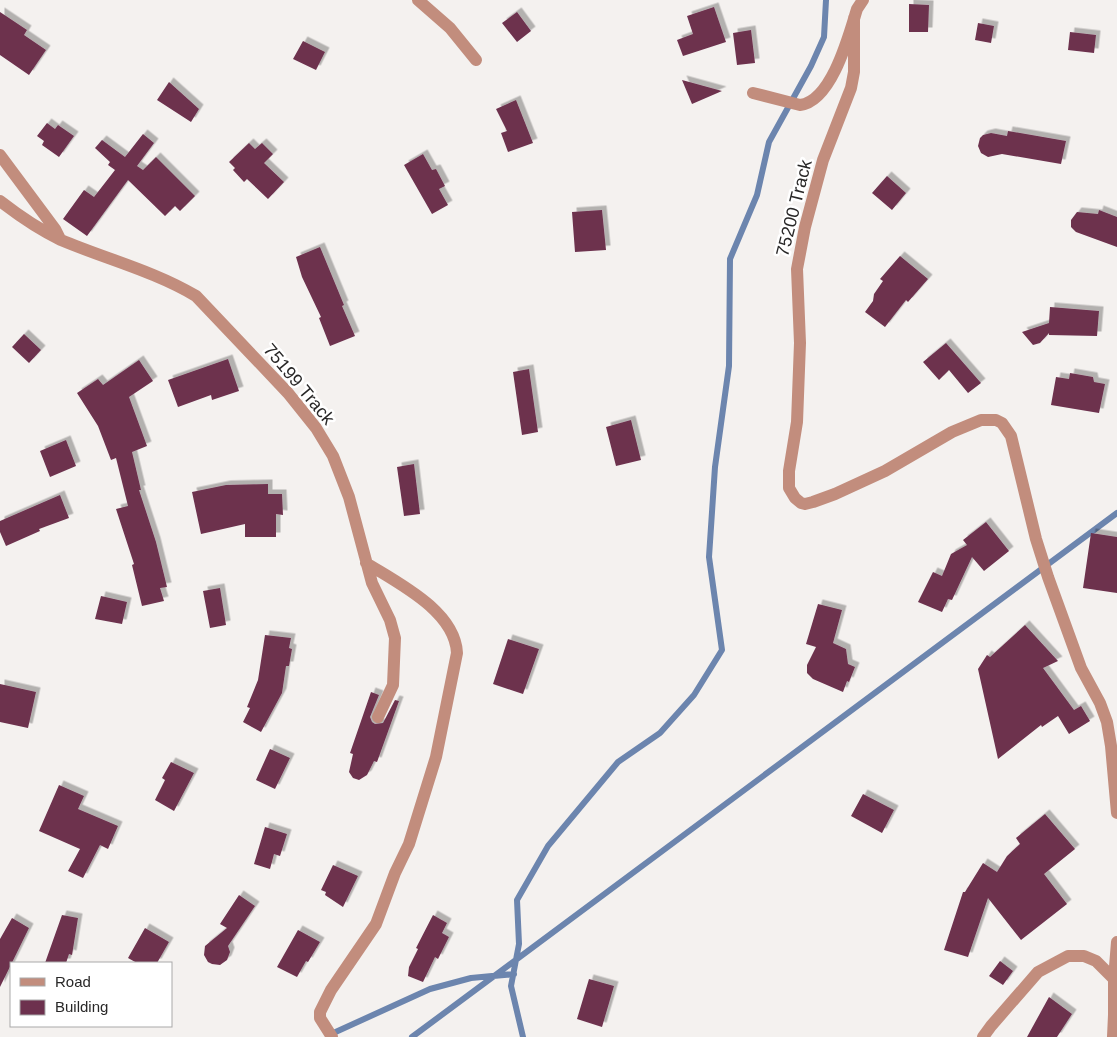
<svg xmlns="http://www.w3.org/2000/svg" width="1117" height="1037" font-family="Helvetica,sans-serif">
<style>
.lines{fill:none;stroke-linecap:round;stroke-linejoin:round}
.stream{stroke:#6c85ae;stroke-width:6}
.building{fill:#6d314e;filter:url(#shadow)}
.street{stroke:#c28d7d;stroke-width:12}
.labels{text-anchor:middle;stroke-width:5;stroke-linejoin:round;paint-order:stroke}
.street-label{font-size:18px;fill:#292828;stroke:#fff}
</style>
<defs>
<filter id="shadow"><feDropShadow dx="4.5" dy="-4.5" stdDeviation="0" flood-color="#0004"/></filter>
</defs>
<rect width="100%" height="100%" fill="#f4f1ef"/>
<g class="lines">
<path class="stream" d="M329,1035L430,989L471,978L514,974
M412,1037L1117,513
M523,1037L511,986L519,944L517,900L548,846L618,762L660,733L694,695L722,650L709,557L715,467L729,366L730,259L757,195L769,142L811,66L824,37L826,0"/>
</g>
<path class="building" d="M909,4L929,5L928,32H909Z
M714,7L726,42L683,56L677,40L693,34L687,16Z
M0,12L27,30L24,35L46,50L29,75L0,55Z
M517,12L531,31L517,42L502,23Z
M978,23L994,26L991,43L975,40Z
M751,30L755,63L737,65L733,33Z
M1070,32L1096,35L1094,53L1068,50Z
M303,41L325,52L316,70L293,59Z
M682,80L722,91L692,104Z
M169,82L199,109L191,122L157,100Z
M516,100L533,143L508,152L501,133L507,131L496,109Z
M47,123L55,129L58,125L74,136L59,157L42,145L44,141L37,136Z
M1008,131L1066,141L1061,164L1002,154L988,157L981,153L978,146L980,138L983,135L991,133L1007,136Z
M143,134L154,143L137,166L143,170L156,157L195,196L180,211L175,206L165,216L128,180L87,236L63,219L84,190L94,197L115,170L108,165L110,162L95,148L102,140L125,157Z
M249,143L255,149L262,143L273,154L264,163L284,182L268,199L247,179L244,182L233,170L235,168L229,162Z
M423,154L432,170L436,169L445,186L439,189L448,205L432,214L404,165Z
M887,176L906,193L892,210L872,193Z
M602,210L606,250L575,252L572,212Z
M1099,210L1117,217V247L1076,232L1071,227V220L1077,212L1098,214Z
M320,247L344,305L342,306L355,336L330,346L319,318L321,317L302,277L296,257Z
M900,256L928,279L908,302L906,300L885,327L865,312L873,301L874,294L883,281L880,279Z
M1050,307L1099,311L1097,336L1049,335V333L1040,343L1033,345L1022,332L1049,323Z
M24,334L41,350L29,363L12,347Z
M946,343L981,383L968,393L949,370L939,380L923,362Z
M228,359L239,391L212,400L211,395L178,407L168,380Z
M139,360L153,381L129,397L147,446L132,452L141,490H139L156,542L167,587L160,588L164,601L142,606L132,565L134,564L116,509L128,506L116,458L111,460L98,426L77,393L98,379L103,385Z
M529,369L538,432L522,435L513,372Z
M1070,373L1093,377L1094,382L1105,384L1099,413L1051,405L1056,377L1069,379Z
M631,420L641,460L616,466L606,427Z
M66,440L76,466L50,477L40,451Z
M414,464L420,514L404,516L397,467Z
M268,484V494H282L283,515L276,514V537H245V524L201,534L192,492L226,485Z
M60,495L69,518L39,529L40,531L6,546L0,532V521Z
M986,522L1009,551L984,571L972,557L952,600L948,599L942,612L918,602L933,572L942,576L951,554L967,545L963,540Z
M1091,533L1117,537V593L1083,588Z
M220,588L226,625L210,628L203,591Z
M101,596L127,602L122,624L95,619Z
M818,604L842,610L833,643L846,649L848,664L855,667L849,682L847,681L843,692L813,679L807,673V665L816,647L806,644Z
M1025,625L1058,661L1043,668L1074,710L1081,706L1090,721L1069,734L1058,716L1042,727L1041,725L998,759L978,669L987,655L990,657Z
M265,635L291,638L289,648L292,649L289,666H286L282,693L261,732L243,722L250,708L247,707L258,680Z
M508,639L539,649L523,694L493,684Z
M0,684L36,692L28,728L0,722Z
M371,692L379,695L370,717L372,722L375,724L383,723L395,700L399,701L377,762L374,761L367,775L359,780L353,778L349,772L353,754L350,753Z
M270,749L290,758L275,789L256,780Z
M171,762L194,773L174,811L155,800L165,780L162,778Z
M59,785L84,796L78,809L118,826L108,849L100,845L83,878L68,871L80,849L39,831Z
M863,794L894,810L882,833L851,816Z
M1045,814L1075,849L1044,874L1067,904L1021,940L988,898L968,957L944,950L963,892H965L983,863L997,872L1007,856L1020,844L1016,838Z
M265,827L287,834L280,856L274,854L270,869L254,864Z
M333,865L358,876L343,907L325,895L326,892L321,890Z
M239,895L255,906L228,946L230,952L227,960L220,965L212,964L208,962L204,955L205,946L227,928L220,924Z
M62,915L78,918L72,955L69,954L66,963H45Z
M433,915L447,923L442,933L449,937L438,959L435,957L423,982L408,976L409,967L418,949L416,948Z
M12,918L29,928L0,987V939Z
M145,928L169,942L157,963H137L128,958Z
M298,930L320,942L308,962L306,961L297,977L277,967Z
M1000,961L1013,971L1003,985L989,976Z
M589,979L614,986L602,1027L577,1019Z
M1049,997L1072,1014L1057,1037H1027Z"/>
<g class="lines">
<path class="street" d="M418,0L450,28L476,60
M854,18V72L851,88L823,160L805,227L797,269L800,343L797,422L789,471V488L795,498L801,503L805,504L813,502L835,494L885,471L952,432L981,420H996L1002,423L1011,436L1036,539L1048,577L1081,668L1100,703L1107,722L1111,746L1117,813
M753,93L800,105C832,101 849,35 857,9L863,0
M0,155L55,229L60,239
M0,201C18,215 40,230 61,240C106,259 154,271 196,296L288,393L316,428L333,456L349,497L372,583L390,620L395,638L393,685L378,717
M332,1037L320,1018V1012L331,990L376,924L395,873L409,844L436,757L457,653C455,611 398,583 366,563
M983,1037L991,1026L1038,972L1068,956H1084L1096,961L1114,979
M1113,1037L1114,1015V979L1117,942"/>
</g>
<g class="labels">
<g class="street-label">
<text transform="translate(794 208) rotate(-76)" y="6">75200 Track</text>
<text transform="translate(299 384) rotate(50)" y="6">75199 Track</text>
</g>
</g>
<rect x="10" y="962" width="162" height="65" fill="#ffffff" stroke="#a9a9a9"/>
<rect x="20" y="978" width="25" height="8" fill="#c28d7d" stroke="#a9a9a9"/>
<text x="55" y="987" font-size="15" fill="#292828">Road</text>
<rect x="20" y="1000" width="25" height="15" fill="#6d314e" stroke="#a9a9a9"/>
<text x="55" y="1012" font-size="15" fill="#292828">Building</text>
</svg>
